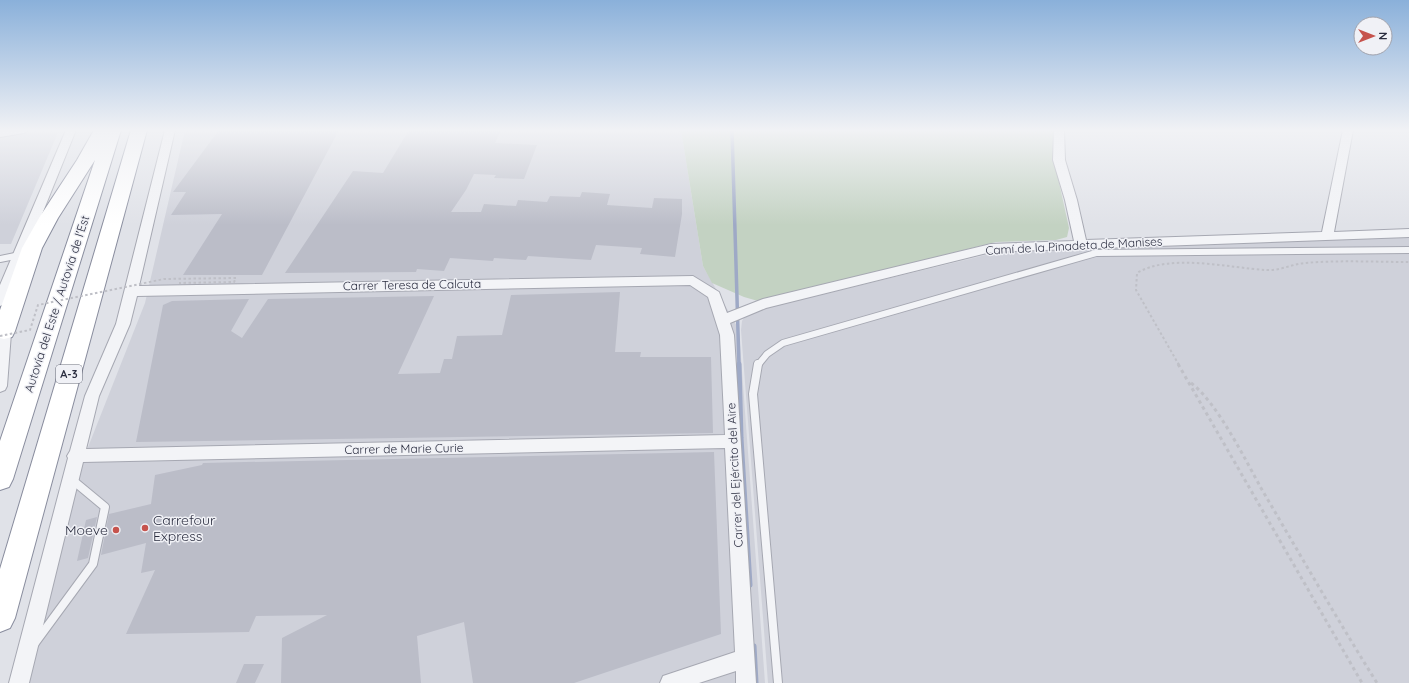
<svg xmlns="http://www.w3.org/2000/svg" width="1409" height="683" font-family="Quicksand,sans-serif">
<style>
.built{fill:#cfd1da}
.green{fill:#c3d2c2}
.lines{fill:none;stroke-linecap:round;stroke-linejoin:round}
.stream-far1{stroke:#9ea9c6;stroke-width:3.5}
.stream{stroke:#9ea9c6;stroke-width:5}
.building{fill:#bbbdc8}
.service-far1-casing{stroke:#a6a8b2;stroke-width:8}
.service-casing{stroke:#a6a8b2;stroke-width:10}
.minor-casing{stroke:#a6a8b2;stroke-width:2}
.motorway-casing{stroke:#898d9e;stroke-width:2}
.path-far1{stroke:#bfc0c7;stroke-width:2;stroke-dasharray:2.5 2.5;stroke-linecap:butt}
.path{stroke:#bfc0c7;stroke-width:3;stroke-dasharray:3.5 3.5;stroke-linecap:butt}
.service-far1{stroke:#f3f4f7;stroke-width:6}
.service{stroke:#f3f4f7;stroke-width:8}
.minor{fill:#f3f4f7;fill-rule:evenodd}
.motorway{fill:#fff;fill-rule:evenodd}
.path-bridge{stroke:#bfc0c7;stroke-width:2;stroke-dasharray:2.5 2.5;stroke-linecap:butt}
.poi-dot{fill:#c6534d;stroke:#f0f1f6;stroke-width:1.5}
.labels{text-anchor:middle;stroke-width:3;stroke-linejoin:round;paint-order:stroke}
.shield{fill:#f0f1f6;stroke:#656876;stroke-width:1}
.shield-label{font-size:11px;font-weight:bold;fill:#2a2d3f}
.street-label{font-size:12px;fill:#2a2d3f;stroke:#f0f1f6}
.near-poi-label{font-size:14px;fill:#2a2d3f;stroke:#f0f1f6;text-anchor:start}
</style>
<rect width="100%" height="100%" fill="#e0e2e8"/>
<path class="built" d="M0,130H59L11,244H0Z
M185,130H681L703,266L739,330L765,683H29L79,470L145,303Z
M1409,237V683H768L741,330L742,321L745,316L758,310L994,253Z"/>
<path class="green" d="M681,130H1053V155L1069,228L1067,237L1056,240L996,242L758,301L744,297L712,283L703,266Z"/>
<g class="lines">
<path class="stream-far1" d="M732,130L739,365"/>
<path class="stream" d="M739,364L741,438L750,585
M754,646L756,683"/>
</g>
<path class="building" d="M219,130H339L262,275H183L222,214L171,215L186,192H173Z
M409,130H501L495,143L537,145L524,179L494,178L496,175L474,174L466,190L451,212H481L484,204L516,206L518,200L547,202L550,196L580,197L582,192L610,194L607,205L652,208L654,198L682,199V214L675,257L640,254L642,248L596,245L591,260L528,256L526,260L494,258L493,261L450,258L444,271L417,269L416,272L285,273L353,171L383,173Z
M620,292L615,352H641L640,357H711L713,433L136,442L163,305L172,301L249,299L231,331L242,338L268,299L434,296L398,374L440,373L444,359H452L457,336L502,335L511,295Z
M714,452L721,634L574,683H473L464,622L417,636L421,683H281L282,638L327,615L256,616L249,632L126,634L155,570L141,573L146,543L101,555L109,514L151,504L155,475L202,465L203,463Z
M97,517L88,558L77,561L86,520Z
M244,664H264L255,683H236Z"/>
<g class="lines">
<defs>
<path id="service-far1" d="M0,259L20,255
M758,365L767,354L783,343L1096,253L1409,250"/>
<path id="service" d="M758,364L753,394L778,683
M35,643L93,564L105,507L70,478"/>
<path id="minor" d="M6,130H29L24,133L0,137V131Z
M66,130H76L7,301L5,304L0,306V285Z
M165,130H175L139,286L693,276L719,292L727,313L763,299L991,244L1074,241L1065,200L1053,160L1054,130H1064L1065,160L1077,200L1086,240L1322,232L1343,130H1353L1334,232L1409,229V237L991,252L766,308L730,323L734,335L756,683H736V671L699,683H660L663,676L735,652L725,448L83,462L29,683H9L68,458L67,456L70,451L85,396L116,324ZM690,285L708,297L720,335L725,435L86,449L99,396L130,324L137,296Z
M5,315L10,317L12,320L7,386L5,390L0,392V317Z"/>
<path id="motorway" d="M94,130H121L13,479L9,487L0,490V441L95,160L58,218L42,248L15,331L12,337L4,339L0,338V310L22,248L39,218L77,160Z
M131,130H147L15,618L10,628L0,632V569Z"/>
</defs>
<use href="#service-far1" class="service-far1-casing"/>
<use href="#service" class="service-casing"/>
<use href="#minor" class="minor-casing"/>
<use href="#motorway" class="motorway-casing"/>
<path class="path-far1" d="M1179,365L1136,290L1137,273C1170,253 1230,268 1266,270C1280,271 1292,264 1305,263C1339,260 1375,262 1409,262"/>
<path class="path" d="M1178,364L1362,683
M1191,383C1216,401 1245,459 1261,488C1299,553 1337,619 1377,683"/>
<use href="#service-far1" class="service-far1"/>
<use href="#service" class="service"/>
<use href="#minor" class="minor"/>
<use href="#motorway" class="motorway"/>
<path class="path-bridge" d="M0,336L30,330L38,305L164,279L236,278L234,282L179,283"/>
</g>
<linearGradient id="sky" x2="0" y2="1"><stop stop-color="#8ab0da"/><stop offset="0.58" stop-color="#f1f2f5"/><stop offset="1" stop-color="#f1f2f5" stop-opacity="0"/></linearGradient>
<rect width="1409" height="225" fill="url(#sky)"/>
<g class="poi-dot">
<circle cx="145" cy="528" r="4"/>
<circle cx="116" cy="530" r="4"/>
</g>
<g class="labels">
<rect class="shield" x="56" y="365" width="26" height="18" rx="3"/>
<g class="shield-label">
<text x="69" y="378">A-3</text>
</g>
<g class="street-label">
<text transform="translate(1074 246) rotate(-3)" y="4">Camí de la Pinadeta de Manises</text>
<text transform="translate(412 285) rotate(-1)" y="4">Carrer Teresa de Calcuta</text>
<text transform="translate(57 304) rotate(-72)" y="4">Autovía del Este / Autovia de l'Est</text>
<text transform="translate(404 449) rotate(-1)" y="4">Carrer de Marie Curie</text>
<text transform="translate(735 475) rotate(-93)" y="4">Carrer del Ejército del Aire</text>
</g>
<g class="near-poi-label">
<text x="153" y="525">Carrefour<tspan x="153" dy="16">Express</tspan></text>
<text x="108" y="535" text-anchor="end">Moeve</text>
</g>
</g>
<g transform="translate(1373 36) rotate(90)"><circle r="19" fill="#f0f1f6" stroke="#a1a3ad"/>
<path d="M0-3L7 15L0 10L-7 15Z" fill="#c6534d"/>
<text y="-6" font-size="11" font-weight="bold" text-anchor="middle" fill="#2a2d3f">N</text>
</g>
</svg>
